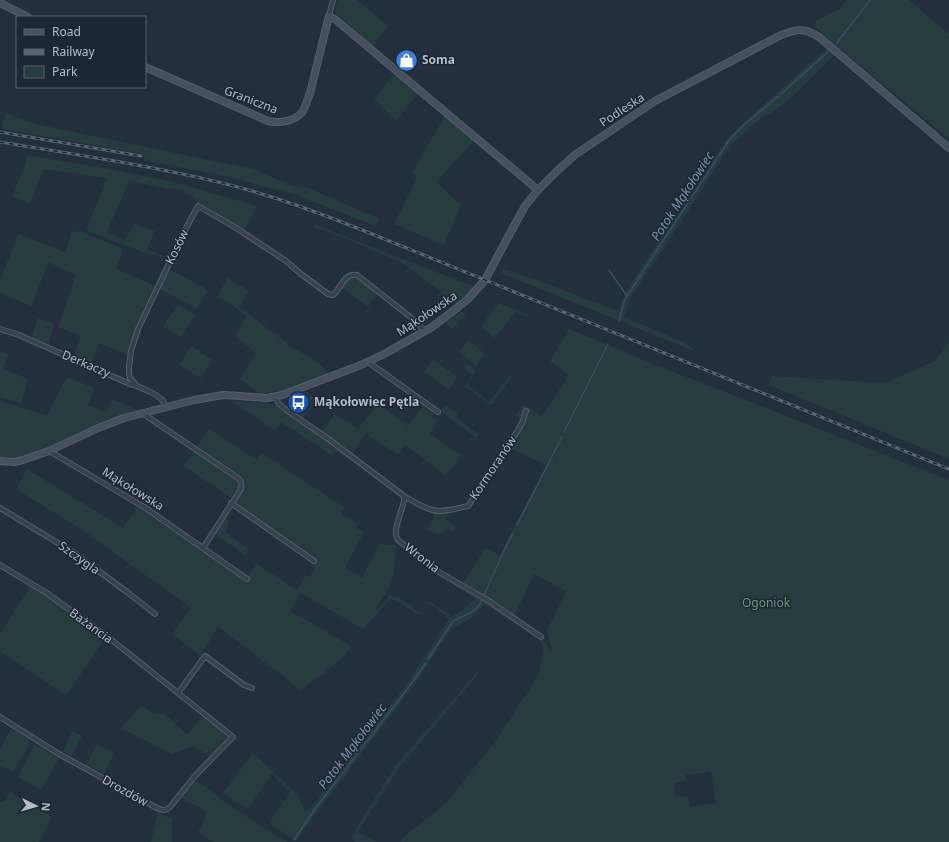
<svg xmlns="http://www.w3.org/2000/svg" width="949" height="842" font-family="'Noto Sans',sans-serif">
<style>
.green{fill:#263c3f;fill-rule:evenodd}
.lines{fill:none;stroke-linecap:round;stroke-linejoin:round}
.stream{stroke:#394c67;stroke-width:1.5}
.street-casing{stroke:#565f6c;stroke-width:6}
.secondary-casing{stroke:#565f6c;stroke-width:8}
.street{stroke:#38414e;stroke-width:4}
.secondary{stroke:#465061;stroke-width:6}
.rail-casing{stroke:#5a6575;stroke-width:3}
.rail{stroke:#1d2633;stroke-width:1.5;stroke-dasharray:4.5;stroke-linecap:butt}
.labels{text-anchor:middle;stroke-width:3;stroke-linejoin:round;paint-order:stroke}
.poi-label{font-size:12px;font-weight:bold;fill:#b4bcc9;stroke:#1d2633;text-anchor:start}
.street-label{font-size:12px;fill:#b4bcc9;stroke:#1d2633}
.park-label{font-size:12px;fill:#6b9a76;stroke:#1d2633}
.water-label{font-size:13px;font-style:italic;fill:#7c92b1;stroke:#1d2633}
</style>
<rect width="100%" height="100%" fill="#242f3e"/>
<path class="green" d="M339,0H357L388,26L373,47L335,12Z
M846,0H909L949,34V139L815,28L816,21L839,9Z
M828,47L835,54L787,102L755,123L730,146L679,225L630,298L624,317L683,342L701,354L501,273L503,269L537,280L618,311L626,291L728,137Z
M395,73L418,94L396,121L374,99Z
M6,113L35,124L253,169L290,185L308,188L365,213L379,218L376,226L296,195L281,191L225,176L163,164L143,161L145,154L2,129L3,121Z
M446,114L474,141L436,182L461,205L444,245L394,224L417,177L412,173Z
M27,155L98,167L170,181L257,206L244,231L199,205C199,204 196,199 195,199C190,193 177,188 169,189L129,181L107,232L125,240L134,224L155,231L147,249L168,258L145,253L86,230L107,178L84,175L44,169L30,204L12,196L25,165Z
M315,225L475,287L467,296L456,305L438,290L401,262L350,240L314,227Z
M80,231L123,249L117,269L155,286L139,319L128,355L99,343L91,364L73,357L81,336L58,327L76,275L48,262L32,306L0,293V281L18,234L53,247L65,253L72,232Z
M169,269L208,290L196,309L187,303L159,289Z
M351,276L358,277L377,294L368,307L342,288L348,278Z
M227,278L249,291L239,307L292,347L319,363L329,373L291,389L259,394L254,389L240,379L256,353L235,336L247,316L218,296Z
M499,303L525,314L536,320L516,312L494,338L481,326Z
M178,304L195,315L181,337L163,327Z
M462,311L466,314L452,329L445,323Z
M38,318L54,324L49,342C43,346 37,341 31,339Z
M569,329L651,363L949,480V842H400L408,833L445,804L495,742L539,674L544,647L539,639L484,604L470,619L453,628L448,634L413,687L308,824L296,841L269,823L290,792L272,774L248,809L223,793L250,757L252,752L298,795L305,812L309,810L409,681L449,619L435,607L427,603L428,601L453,617L476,599L446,580L448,579L478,596L541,639L552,651L547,630L566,591L534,574L515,615L463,583L485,548L500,555L546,465L510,448L526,422L515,415L524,405L542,416L569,375L550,361ZM711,772L716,803L690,807L687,796L676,797L674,783L686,781L685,775Z
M469,340L485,354L476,366L459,352Z
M949,341V459L769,385L772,376L884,383L935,361Z
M191,346L212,360L201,378L179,365Z
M0,351L8,354L3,369L28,379L21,403L0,398Z
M433,359L457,377L449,390L424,372Z
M466,363L476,370L467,384L468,386L489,402L510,376L512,377L491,405L465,386L472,374L463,367Z
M67,377L94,388L88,405L106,412L113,399L138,410C128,413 118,416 108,419C100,422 92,427 83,430C56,443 31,461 0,457V401L47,415Z
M306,391L310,395L316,400L303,418L299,416L300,414L296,411L298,403L300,404L301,399L300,398C300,394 302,392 306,391Z
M229,400L267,403L274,405L295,420L296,419L348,456V459L337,452H334L331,455L281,422L275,430Z
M378,403L408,426L423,406L434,414L432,417L438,420L430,434L461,455L446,476L405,445L398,455L366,434L353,453L322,432L335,414L358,429Z
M445,405L459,414L457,418L479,434L476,438L441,411Z
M209,429L257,460L261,453L344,507L341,514L358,524L356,528L364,532L345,568L362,578L380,544L388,545H396C395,558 395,573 390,586C387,593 381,600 376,607L377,610L390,595L394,598L396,596L413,606L412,608L421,613L420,615L393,599L389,600L363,629L301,593L290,611L351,646L344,656L323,674L301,690L218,627L200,656L172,634L191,608L171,593L108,549L84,531L16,489L27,469L123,528L137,507L246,580L256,563L297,590L300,586L305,575L310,577L317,560L246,512L237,505L236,501L246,484L241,477L197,447Z
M194,451L236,479C242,486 236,491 232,498L183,466Z
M450,512L445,520L456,526L453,532L447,529C438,537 437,535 427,529L434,518L433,513Z
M225,517L229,521L226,533L249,550L246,556L215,534Z
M30,586L47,597L105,639L66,695L0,651V634Z
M478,671L479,672L471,683L399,768L371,811L358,832L377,842H355L353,840L352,836L364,815L397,764L431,725Z
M141,705L154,714H165L188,735L202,715L227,734L228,737V739L210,756L193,746L172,754L121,728Z
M11,728L28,737L30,742L14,772L0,765V750Z
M72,731L82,736L71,757L63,751Z
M35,744L59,758L41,790L18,777Z
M97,744L114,753L104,774L86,765Z
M195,781L198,782L220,797V799L265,829L288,842H214L198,833L207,812L182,798L193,782Z
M10,792L52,817L39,842H0V801L4,802Z
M158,812L164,816L172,818V842H151Z"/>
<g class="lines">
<path class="stream" d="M836,44L870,0
M781,94L831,49
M609,270L627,296
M619,321L624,302L627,296L730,139L747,122L779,96
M564,432L608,344
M517,525L562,437
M428,659L453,621L472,612L479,606L503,553L513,533
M294,840L315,809L411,684L426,663"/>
<defs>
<path id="street" d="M329,16L333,0
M0,329L19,335L130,384C138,386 158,394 163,401C164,402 165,405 166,407
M368,362L438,412
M136,385L130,378L129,374V367L131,351L138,329L184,232L198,206L233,226L286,261L301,274L328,294L333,295C341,288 345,272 357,275L413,319L425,331
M275,397L279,404L289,412L327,438L404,496V501L396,528V535L398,540L432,568L489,601L541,637
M142,413L238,478C242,482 242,485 241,489L203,548
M49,451L144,507L247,579
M404,496C413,501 423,508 433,510C444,513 457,508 468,506L487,479L518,430L522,423L526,411
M231,503L314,561
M0,508L73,552L127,592L155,614
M0,565L45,592L108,637L233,737L222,748L194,777L170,807C166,811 163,811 157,808L59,754L0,717
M178,693L205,656L244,685L252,688"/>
<path id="secondary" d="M0,3L28,17
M145,67L268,121C280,124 296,121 303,111C306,105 308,99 310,93L329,16L336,20L538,190
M0,461L15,462L23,460L49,451L98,428L124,418L194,400L223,395L240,396L267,398L282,395L361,365L386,353L432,327L457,308L468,299L485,280L514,226L525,206L538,190L557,171L576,154L655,101L779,36C796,29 802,27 819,37L949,148"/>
</defs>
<use href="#street" class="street-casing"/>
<use href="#secondary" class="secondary-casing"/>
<use href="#street" class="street"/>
<use href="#secondary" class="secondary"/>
<defs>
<path id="rail" d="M0,132L141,156
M0,142C73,154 146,165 218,182C273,195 325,215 377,236L949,469"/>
</defs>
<use href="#rail" class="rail-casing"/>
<use href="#rail" class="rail"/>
</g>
<defs>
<symbol id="shop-disc" viewBox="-11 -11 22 22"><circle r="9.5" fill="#3f7fe0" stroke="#1d2633"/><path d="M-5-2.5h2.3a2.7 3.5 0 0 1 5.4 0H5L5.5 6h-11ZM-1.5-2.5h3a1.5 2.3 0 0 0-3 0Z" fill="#fff"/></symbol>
<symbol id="bus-disc" viewBox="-11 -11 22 22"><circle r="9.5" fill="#1a4fb4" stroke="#1d2633"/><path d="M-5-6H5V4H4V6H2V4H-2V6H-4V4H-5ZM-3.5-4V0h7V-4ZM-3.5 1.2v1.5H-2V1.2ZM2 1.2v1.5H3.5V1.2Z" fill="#fff"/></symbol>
</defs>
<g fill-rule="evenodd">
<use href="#shop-disc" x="394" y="48" width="25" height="25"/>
<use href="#bus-disc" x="286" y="390" width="25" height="25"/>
</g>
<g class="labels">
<g class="poi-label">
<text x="422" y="64">Soma</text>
<text x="314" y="406">Mąkołowiec Pętla</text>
</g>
<g class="street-label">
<text transform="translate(251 100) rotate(21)" y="4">Graniczna</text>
<text transform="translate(622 110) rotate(-33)" y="4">Podleska</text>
<text transform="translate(177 247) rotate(-64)" y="4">Kosów</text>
<text transform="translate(427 314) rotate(-34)" y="4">Mąkołowska</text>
<text transform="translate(86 364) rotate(23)" y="4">Derkaczy</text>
<text transform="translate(493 468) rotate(-56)" y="4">Kormoranów</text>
<text transform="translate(133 489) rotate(32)" y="4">Mąkołowska</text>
<text transform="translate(79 558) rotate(35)" y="4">Szczygla</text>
<text transform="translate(422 558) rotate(37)" y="4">Wronia</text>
<text transform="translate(91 626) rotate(36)" y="4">Bażancia</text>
<text transform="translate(125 791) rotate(29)" y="4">Drozdów</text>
</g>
<g class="park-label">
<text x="766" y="607">Ogoniok</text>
</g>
<g class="water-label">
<text transform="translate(682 196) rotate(-57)" y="5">Potok Mąkołowiec</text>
<text transform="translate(352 746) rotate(-53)" y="5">Potok Mąkołowiec</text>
</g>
</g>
<rect x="16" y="16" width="130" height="72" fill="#1d2633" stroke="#59626f"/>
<rect x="24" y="29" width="20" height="6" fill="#465061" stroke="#59626f"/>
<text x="52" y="36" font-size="12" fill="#b4bcc9">Road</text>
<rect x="24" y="49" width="20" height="6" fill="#5a6575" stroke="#59626f"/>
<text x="52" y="56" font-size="12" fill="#b4bcc9">Railway</text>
<rect x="24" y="66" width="20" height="12" fill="#263c3f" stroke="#59626f"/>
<text x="52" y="76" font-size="12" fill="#b4bcc9">Park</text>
<g transform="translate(36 806) rotate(95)" stroke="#1d2633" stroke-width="3" paint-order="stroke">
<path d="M0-3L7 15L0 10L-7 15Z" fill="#b4bcc9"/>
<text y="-6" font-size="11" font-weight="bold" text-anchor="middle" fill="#b4bcc9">N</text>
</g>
</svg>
